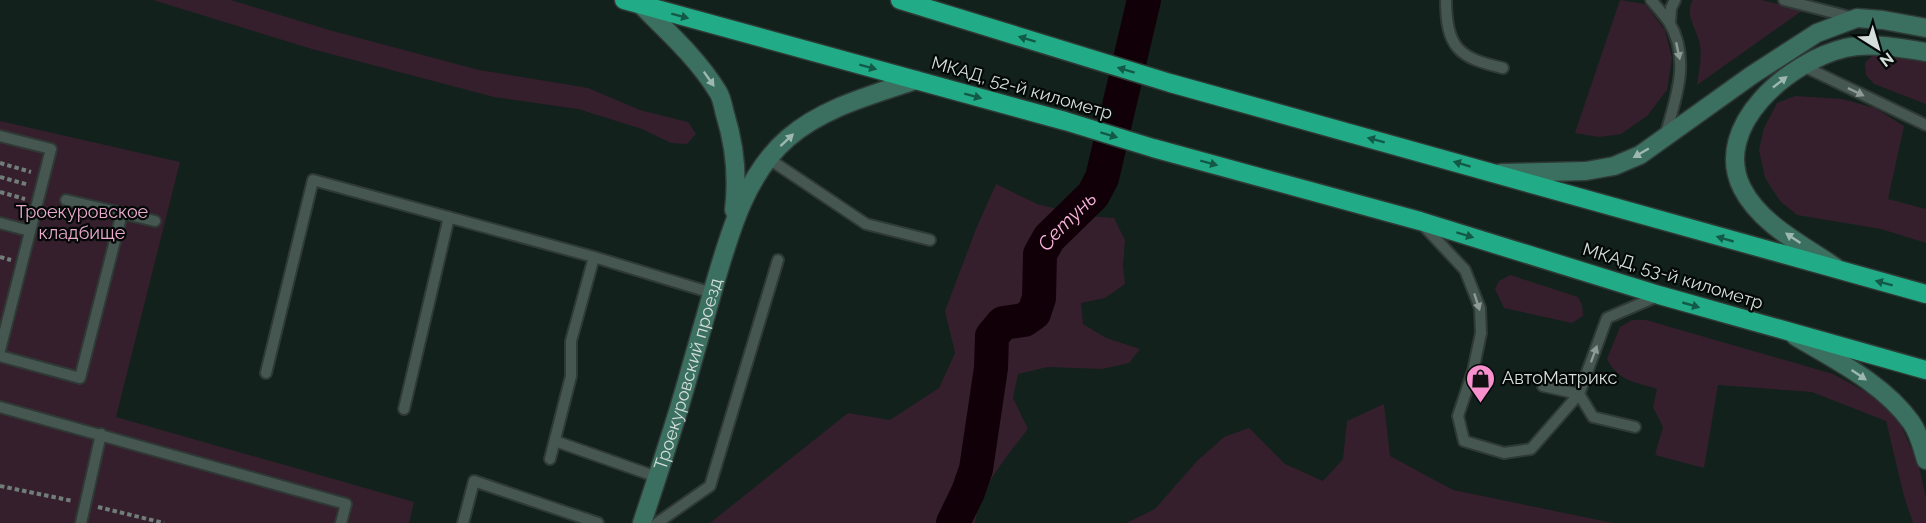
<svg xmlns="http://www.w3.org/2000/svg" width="1926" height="523" font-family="Raleway,sans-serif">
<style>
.green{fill:#351f2c}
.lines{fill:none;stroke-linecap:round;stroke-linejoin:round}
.river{stroke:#120009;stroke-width:34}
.lane-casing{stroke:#2f3935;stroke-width:14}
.secondary-casing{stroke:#2f3935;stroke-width:21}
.highway-casing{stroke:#2f3935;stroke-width:21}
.path{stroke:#707d78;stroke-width:4;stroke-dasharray:4.5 3;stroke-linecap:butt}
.lane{stroke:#465751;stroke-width:10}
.secondary{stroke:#3b7061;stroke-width:18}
.highway{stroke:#21ac87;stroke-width:18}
.oneway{fill:#125a47}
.oneway2{fill:#8d9a96}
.oneway3{fill:#9eb8b0}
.labels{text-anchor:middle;stroke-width:4.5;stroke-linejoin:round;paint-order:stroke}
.street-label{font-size:18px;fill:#d4deda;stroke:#040907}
.park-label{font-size:18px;fill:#ecaacf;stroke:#040907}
.poi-label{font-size:18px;fill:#d4deda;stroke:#040907;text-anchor:start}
.water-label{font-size:20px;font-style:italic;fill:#f7b5da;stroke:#040907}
</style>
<rect width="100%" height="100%" fill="#12211b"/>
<path class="green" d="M153,0H231L329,30L479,70L588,88L640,110L688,122L696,134L687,144L671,143L642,129L578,109L494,97L312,49Z
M1620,0L1645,4L1665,30L1672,58L1667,90L1647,116L1621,134L1599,137L1575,133Z
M1693,0H1761L1803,10L1697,85C1699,71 1703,55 1699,41C1696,28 1684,13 1693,0Z
M1895,53L1926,61V104L1874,84L1866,75L1865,63L1874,54Z
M1795,96L1842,99L1875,108L1904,126L1888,199L1926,209V243L1881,229L1797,215L1780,201L1765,178L1759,150L1764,128L1777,103Z
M0,121L180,162L116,417L414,502L409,523H0Z
M996,184L1037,204L1087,216L1114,218L1125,240L1123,265L1125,284L1105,298L1081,303L1083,324L1106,338L1140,349L1129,363L1102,369L1048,367L1018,374L1013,398L1028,429C1007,456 979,488 975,523H710L848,413L890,420L939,388L955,353L945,311L976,229Z
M1510,275L1578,297L1582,305L1583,316L1572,323L1504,308L1495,289L1499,281Z
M1632,320H1646L1833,374L1879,399L1901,425L1919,467L1926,498V523H1913L1904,496L1886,421L1812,392L1718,385L1704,468L1655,455L1663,427L1653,407L1657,389C1635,382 1618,381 1607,359L1620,327Z
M1384,404L1390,456L1453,490L1613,523H1126L1155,509L1197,461L1224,437L1249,428L1285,464L1323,481L1343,459L1347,421Z"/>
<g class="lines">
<path class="river" id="s1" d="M953,523L968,492L976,469L991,368L992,336L1003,323L1024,320L1034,313L1039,298L1040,254L1049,238L1093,195L1102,178L1144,0"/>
<defs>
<path id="lane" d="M1446,0C1446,48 1459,58 1503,68
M1651,0C1657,7 1664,15 1669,22C1691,58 1676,99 1665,136
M1784,0L1854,18
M1670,24L1671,8L1675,0
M1803,66L1926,125
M0,136L51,149L0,350
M769,159L866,224L930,240
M66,200L155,221
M0,223L30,231
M1422,224L1465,270L1480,308L1481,333L1473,371L1485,373
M0,356L80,378L122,213
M1473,371L1458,416L1464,441L1504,453L1531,449L1579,394L1593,417L1635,427
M266,373L313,180L594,257L712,293
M1543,386L1579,394L1607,318L1658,296
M0,407L346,504L341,523
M404,409L449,217
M555,441L657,477
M550,459L571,376V341L594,257
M81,523L101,434
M463,523L474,481L598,523
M657,523L710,486L778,260"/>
<g id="secondary">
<path d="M641,5C668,32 698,59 718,92C722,98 723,107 725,114C735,146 738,177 734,210"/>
<path d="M1501,173L1586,171L1614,166L1640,155L1752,75L1817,33L1857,18L1883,20L1926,28"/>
<path d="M1835,267C1803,245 1760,224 1742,188C1711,126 1790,61 1845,48C1872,42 1899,48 1926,52"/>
<path d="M1795,336C1835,360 1883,383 1911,422C1919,433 1922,447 1926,460"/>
<path id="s2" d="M642,523C657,478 672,433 685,388C695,353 705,318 715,283C730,232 746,174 788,138C824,107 872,95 916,80"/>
</g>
<path id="highway" d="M624,0L1065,121L1153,148L1420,221L1659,295L1926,370
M900,0L1170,83L1926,294"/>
</defs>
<use href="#lane" class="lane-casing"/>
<use href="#secondary" class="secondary-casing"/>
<use href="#highway" class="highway-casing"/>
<path class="path" d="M0,163L31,172
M0,177L29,185
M0,192L25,199
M0,257L11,260
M0,486L73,501
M98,507L164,523"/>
<use href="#lane" class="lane"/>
<use href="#secondary" class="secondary"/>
<use href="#highway" class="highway"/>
</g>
<defs><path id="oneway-solid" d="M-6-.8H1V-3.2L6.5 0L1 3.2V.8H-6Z" transform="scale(1.5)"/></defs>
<g class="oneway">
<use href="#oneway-solid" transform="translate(680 16) rotate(15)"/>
<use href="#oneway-solid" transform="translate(1027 39) rotate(-163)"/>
<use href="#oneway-solid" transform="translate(868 67) rotate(15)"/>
<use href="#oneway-solid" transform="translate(1126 70) rotate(-163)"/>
<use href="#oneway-solid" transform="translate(973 96) rotate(15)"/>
<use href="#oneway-solid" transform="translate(1109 135) rotate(17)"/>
<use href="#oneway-solid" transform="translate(1376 140) rotate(-165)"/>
<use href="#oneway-solid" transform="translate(1209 163) rotate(15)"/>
<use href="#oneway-solid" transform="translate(1462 164) rotate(-163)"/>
<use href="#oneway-solid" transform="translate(1465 235) rotate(17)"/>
<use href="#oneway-solid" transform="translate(1725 239) rotate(-164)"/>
<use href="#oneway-solid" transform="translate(1884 283) rotate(-165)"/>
<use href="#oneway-solid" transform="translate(1691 305) rotate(16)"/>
</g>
<g class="oneway2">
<use href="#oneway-solid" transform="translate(1678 51) rotate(78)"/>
<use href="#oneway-solid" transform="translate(1856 92) rotate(26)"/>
<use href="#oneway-solid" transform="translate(1477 302) rotate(72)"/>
<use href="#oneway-solid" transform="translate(1594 354) rotate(-70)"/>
</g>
<g class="oneway3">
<use href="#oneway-solid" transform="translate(709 79) rotate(55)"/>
<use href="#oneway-solid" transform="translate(1780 82) rotate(-38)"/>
<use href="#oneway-solid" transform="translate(787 140) rotate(-43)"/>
<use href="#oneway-solid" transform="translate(1641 153) rotate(150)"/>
<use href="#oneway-solid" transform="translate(1793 238) rotate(-146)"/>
<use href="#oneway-solid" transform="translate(1859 375) rotate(34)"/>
</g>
<defs>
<symbol id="shop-pin" viewBox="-11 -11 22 30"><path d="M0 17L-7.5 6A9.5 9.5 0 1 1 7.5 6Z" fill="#f790cd" stroke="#040907"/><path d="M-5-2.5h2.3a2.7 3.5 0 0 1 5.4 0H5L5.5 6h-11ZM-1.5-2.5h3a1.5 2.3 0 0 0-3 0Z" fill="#111"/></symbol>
</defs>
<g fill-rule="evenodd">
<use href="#shop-pin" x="1464" y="362" width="33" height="45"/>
</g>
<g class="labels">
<g class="street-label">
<text transform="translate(1022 88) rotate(16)" y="6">МКАД, 52-й километр</text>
<text transform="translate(1673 276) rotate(17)" y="6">МКАД, 53-й километр</text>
<text dy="6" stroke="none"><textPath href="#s2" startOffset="156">Троекуровский проезд</textPath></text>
</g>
<g class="park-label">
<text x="82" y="218">Троекуровское<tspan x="82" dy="21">кладбище</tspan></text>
</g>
<g class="poi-label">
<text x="1502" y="384">АвтоМатрикс</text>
</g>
<g class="water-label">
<text dy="7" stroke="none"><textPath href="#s1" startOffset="346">Сетунь</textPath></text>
</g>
</g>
<g transform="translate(1878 48) rotate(143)" stroke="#040907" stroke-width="4.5" paint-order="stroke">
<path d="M0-4.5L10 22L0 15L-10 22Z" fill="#d4deda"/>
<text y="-9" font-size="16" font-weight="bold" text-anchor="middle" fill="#d4deda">N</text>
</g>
</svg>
